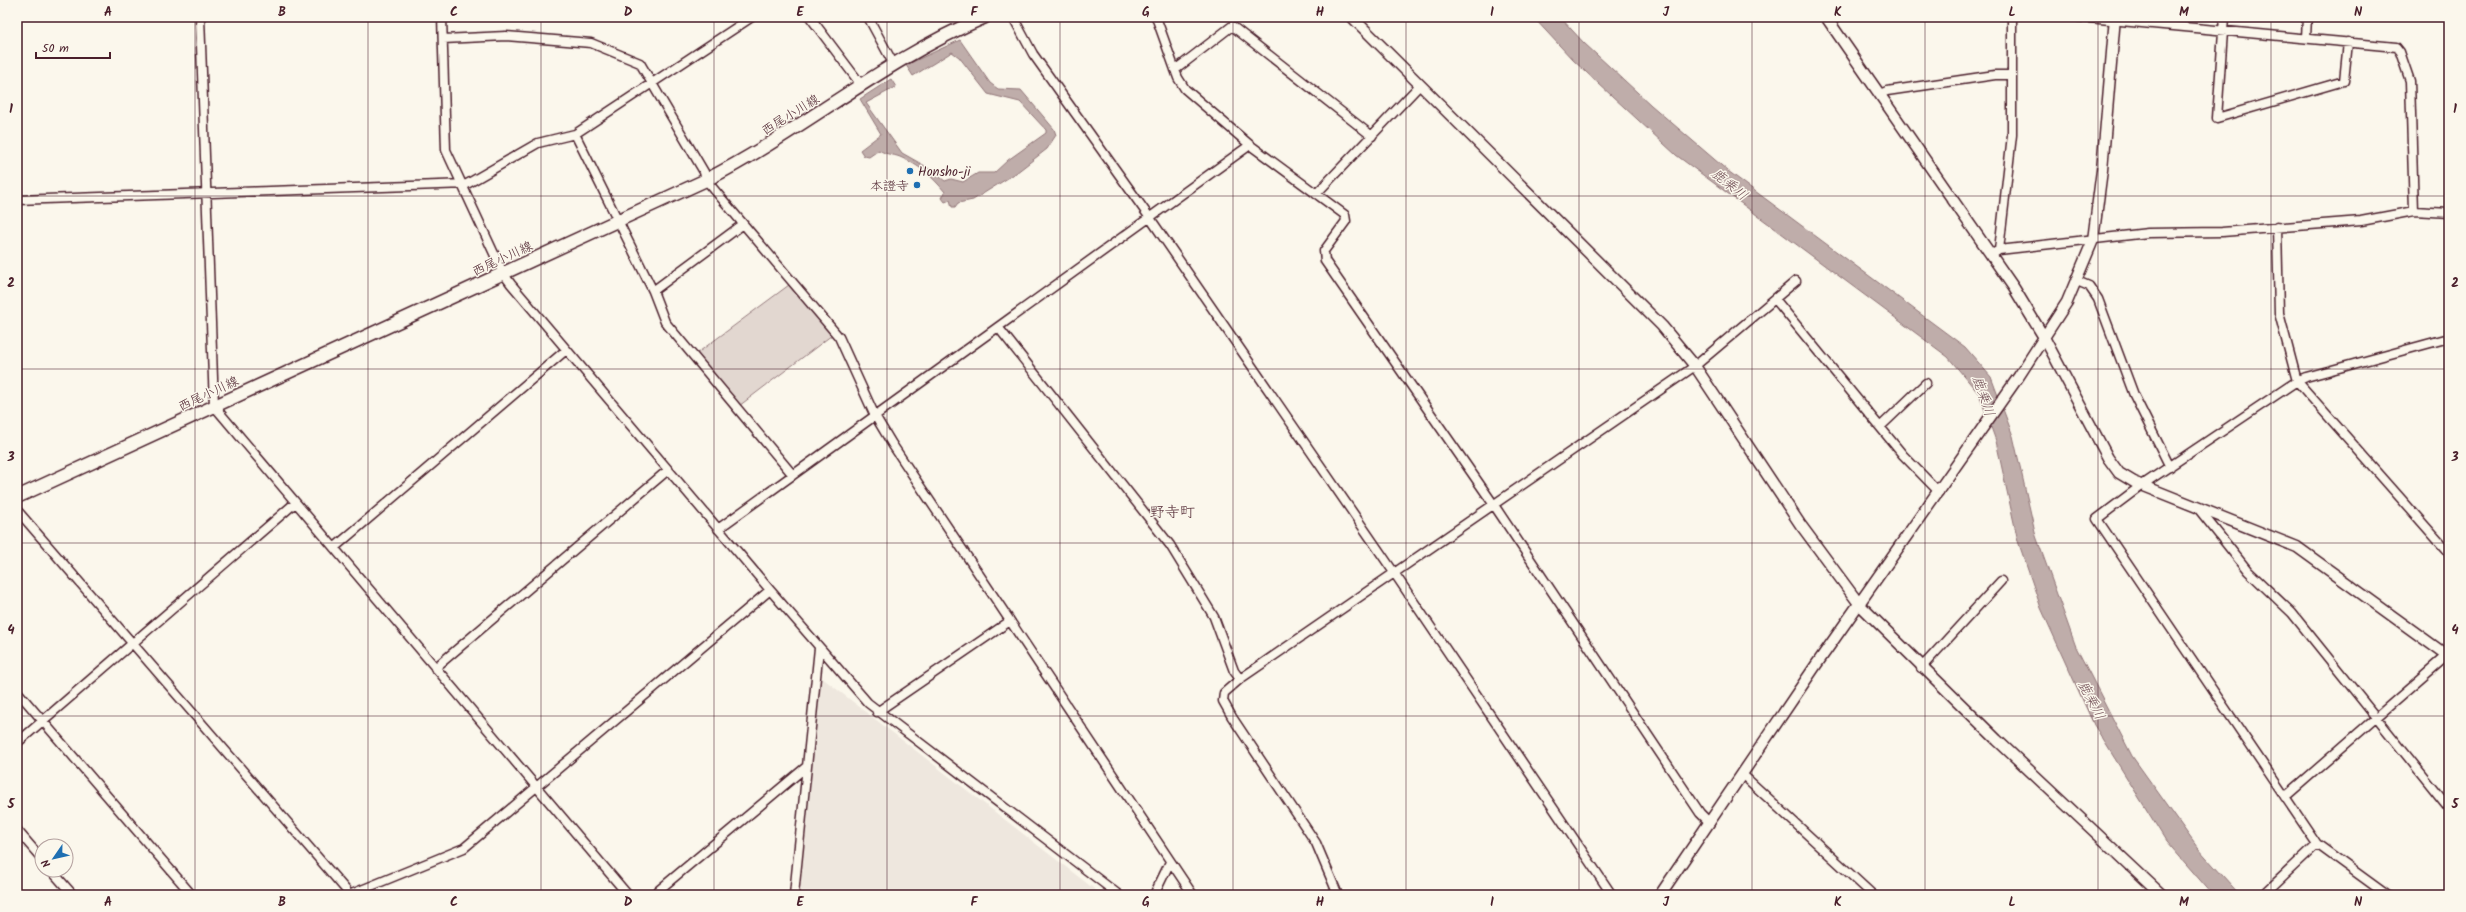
<svg xmlns="http://www.w3.org/2000/svg" width="2466" height="912" font-family="Kalam,'Klee One',sans-serif">
<style>
.built{fill:#eee7de}
.green{fill:#e2d7d0;stroke:#967b7e}
.water{fill:#bfadaa;stroke:#907477}
.lines{fill:none;stroke-linecap:round;stroke-linejoin:round}
.minor-casing{stroke:#4a1f2b;stroke-width:11}
.tertiary-casing{stroke:#4a1f2b;stroke-width:13}
.secondary-casing{stroke:#4a1f2b;stroke-width:15}
.minor{stroke:#fbf7ec;stroke-width:8}
.tertiary{stroke:#fbf7ec;stroke-width:10}
.secondary{stroke:#fbf7ec;stroke-width:12}
.grid{fill:none;stroke:#4a1f2b;stroke-width:1;stroke-opacity:0.55}
.poi-dot{fill:#1f6fb2;stroke:#fbf7ec;stroke-width:1.5}
.labels{text-anchor:middle;stroke-width:3;stroke-linejoin:round;paint-order:stroke}
.street-label{font-size:13px;fill:#4a1f2b;stroke:#fbf7ec}
.poi-label{font-size:13px;fill:#4a1f2b;stroke:#fbf7ec;text-anchor:start}
.water-label{font-size:14px;font-style:italic;fill:#6d4a51;stroke:#fbf7ec}
.quarter-label{font-size:15px;fill:#4a1f2b;stroke:#fbf7ec}
.neatline{fill:none;stroke:#4a1f2b;stroke-width:1.5}
.grid-label{font-size:13px;text-anchor:middle;font-weight:bold;fill:#4a1f2b}
</style>
<rect width="100%" height="100%" fill="#fbf7ec"/>
<filter id="ink" filterUnits="userSpaceOnUse"><feTurbulence type="fractalNoise" baseFrequency=".025" numOctaves="2"/><feDisplacementMap in="SourceGraphic" scale="8" xChannelSelector="R" yChannelSelector="G"/><feConvolveMatrix kernelMatrix="1 2 1 2 8 2 1 2 1" color-interpolation-filters="sRGB"/></filter>
<g filter="url(#ink)">
<path class="built" d="M821,677L875,719L1102,895H801L800,894Z"/>
<path class="green" d="M789,285L832,335L739,406L696,354Z"/>
<path class="water" d="M1533,17H1560L1584,43L1651,105L1728,171L1965,347L1991,377L2013,436L2036,536L2076,647L2132,756L2197,847L2240,895H2213L2166,841L2094,725L2041,608L2018,541L1996,441L1979,394L1948,357L1676,155L1573,60Z
M960,40L990,83L998,89L1021,90L1054,129L1056,135L1047,149L1016,173L973,200L958,203L955,207H952L950,200L945,202L942,198L945,192C932,176 919,165 900,157C892,154 887,155 879,150L869,157L864,156L860,150L881,134L860,99L891,79L896,87L866,103L902,153L925,166L945,181L951,179L963,182L978,173H994L1008,160L1046,133V130L1020,102L988,94L959,57L952,52L913,76L906,65Z"/>
<g class="lines">
<defs>
<path id="minor" d="M200,17L214,406L628,895
M442,17L446,150L503,273L511,284L770,590L868,703L1119,895
M810,17L862,86
M868,17L894,65
M1013,17L1033,54L1150,218L1395,574L1612,895
M1156,17L1178,78L1185,89L1250,145L1345,215L1346,221L1324,251L1325,261L1494,505L1700,813L1710,823
M2078,17L2396,47L2400,52L2410,81L2414,211
M2224,17L2217,118L2344,81L2348,42
M2306,38L2307,17
M443,39L506,36L591,43L640,63L704,172L706,180L839,337L874,414L892,444L1193,895
M1175,70L1232,26L1372,136
M1880,94L1887,91L1995,75H2012
M575,134L653,291L742,225
M1316,194L1420,85
M17,200L467,184L538,143L575,134L752,17
M2277,227L2279,313L2297,381L2449,553
M1999,250L2012,135V17
M1991,255L1999,250L2148,233L2222,232L2361,221L2414,211L2449,213
M2077,281L2089,286L2098,299L2134,395L2170,467
M653,291L665,322L793,475
M1775,299L1903,455L1939,492
M998,327L1170,545L1214,617L1234,671L1240,679
M1880,427L1926,383
M2197,507L2248,571L2292,613L2449,808
M17,510L346,890L347,895
M718,529L1250,145
M334,548L566,350
M435,668L668,470
M1921,668L2001,581
M17,691L192,895
M877,712L1010,621
M17,743L295,503
M1743,775L1873,895
M2285,797L2449,654
M17,830L42,859
M51,870L73,895
M349,895L464,848L770,590
M653,895L806,767
M794,895L819,648
M1154,895L1170,862
M1338,895L1316,843L1232,717L1223,701L1224,693L1240,679L1695,366L1796,281
M2263,895L2317,844
M2387,895L2317,844L2097,519L2142,485L2297,381L2306,377L2449,338"/>
<path id="tertiary" d="M1352,17L1662,326L1695,366L1800,524L1860,605L1997,740L2162,895
M1826,17L2014,288L2045,339L2108,458L2119,473L2134,482L2297,547L2449,657
M1660,895L1816,665L2019,376L2067,302L2093,240L2102,170L2115,17"/>
<path id="secondary" d="M17,497L706,180C802,131 885,59 985,17"/>
</defs>
<use href="#minor" class="minor-casing"/>
<use href="#tertiary" class="tertiary-casing"/>
<use href="#secondary" class="secondary-casing"/>
<use href="#minor" class="minor"/>
<use href="#tertiary" class="tertiary"/>
<use href="#secondary" class="secondary"/>
</g>
</g>
<path class="grid" d="M195,17V895M368,17V895M541,17V895M714,17V895M887,17V895M1060,17V895M1233,17V895M1406,17V895M1579,17V895M1752,17V895M1925,17V895M2098,17V895M2271,17V895M17,196H2449M17,369H2449M17,543H2449M17,716H2449"/>
<g class="poi-dot">
<circle cx="910" cy="171" r="4"/>
<circle cx="917" cy="185" r="4"/>
</g>
<g class="labels">
<g class="street-label">
<text transform="translate(790 114) rotate(-32)" y="5">西尾小川線</text>
<text transform="translate(502 258) rotate(-25)" y="5">西尾小川線</text>
<text transform="translate(208 393) rotate(-25)" y="5">西尾小川線</text>
</g>
<g class="poi-label">
<text x="918" y="176">Honsho-ji</text>
<text x="909" y="190" text-anchor="end">本證寺</text>
</g>
<g class="water-label">
<text transform="translate(1730 184) rotate(39)" y="5">鹿乗川</text>
<text transform="translate(1984 396) rotate(71)" y="5">鹿乗川</text>
<text transform="translate(2092 700) rotate(63)" y="5">鹿乗川</text>
</g>
<g class="quarter-label">
<text x="1172" y="517">野寺町</text>
</g>
</g>
<rect width="2466" height="912" fill="none" stroke="#fbf7ec" stroke-width="44"/>
<g transform="translate(54 858) rotate(236)"><circle r="19" fill="#fbf7ec" stroke="#b4a19f"/>
<path d="M0-3L7 15L0 10L-7 15Z" fill="#1f6fb2"/>
<text y="-6" font-size="11" font-weight="bold" text-anchor="middle" fill="#4a1f2b">N</text>
</g>
<path d="M36 52v6h74v-6" fill="none" stroke="#4a1f2b" stroke-width="2"/>
<text x="42" y="52" font-size="12" fill="#4a1f2b" stroke="#fbf7ec" stroke-width="3" paint-order="stroke">50 m</text>
<rect x="22" y="22" width="2422" height="868" class="neatline"/>
<g class="grid-label">
<text x="108" y="16">A</text>
<text x="282" y="16">B</text>
<text x="454" y="16">C</text>
<text x="628" y="16">D</text>
<text x="800" y="16">E</text>
<text x="974" y="16">F</text>
<text x="1146" y="16">G</text>
<text x="1320" y="16">H</text>
<text x="1492" y="16">I</text>
<text x="1666" y="16">J</text>
<text x="1838" y="16">K</text>
<text x="2012" y="16">L</text>
<text x="2184" y="16">M</text>
<text x="2358" y="16">N</text>
<text x="11" y="113">1</text>
<text x="2455" y="113">1</text>
<text x="11" y="287">2</text>
<text x="2455" y="287">2</text>
<text x="11" y="461">3</text>
<text x="2455" y="461">3</text>
<text x="11" y="634">4</text>
<text x="2455" y="634">4</text>
<text x="11" y="808">5</text>
<text x="2455" y="808">5</text>
<text x="108" y="906">A</text>
<text x="282" y="906">B</text>
<text x="454" y="906">C</text>
<text x="628" y="906">D</text>
<text x="800" y="906">E</text>
<text x="974" y="906">F</text>
<text x="1146" y="906">G</text>
<text x="1320" y="906">H</text>
<text x="1492" y="906">I</text>
<text x="1666" y="906">J</text>
<text x="1838" y="906">K</text>
<text x="2012" y="906">L</text>
<text x="2184" y="906">M</text>
<text x="2358" y="906">N</text>
</g>
</svg>
